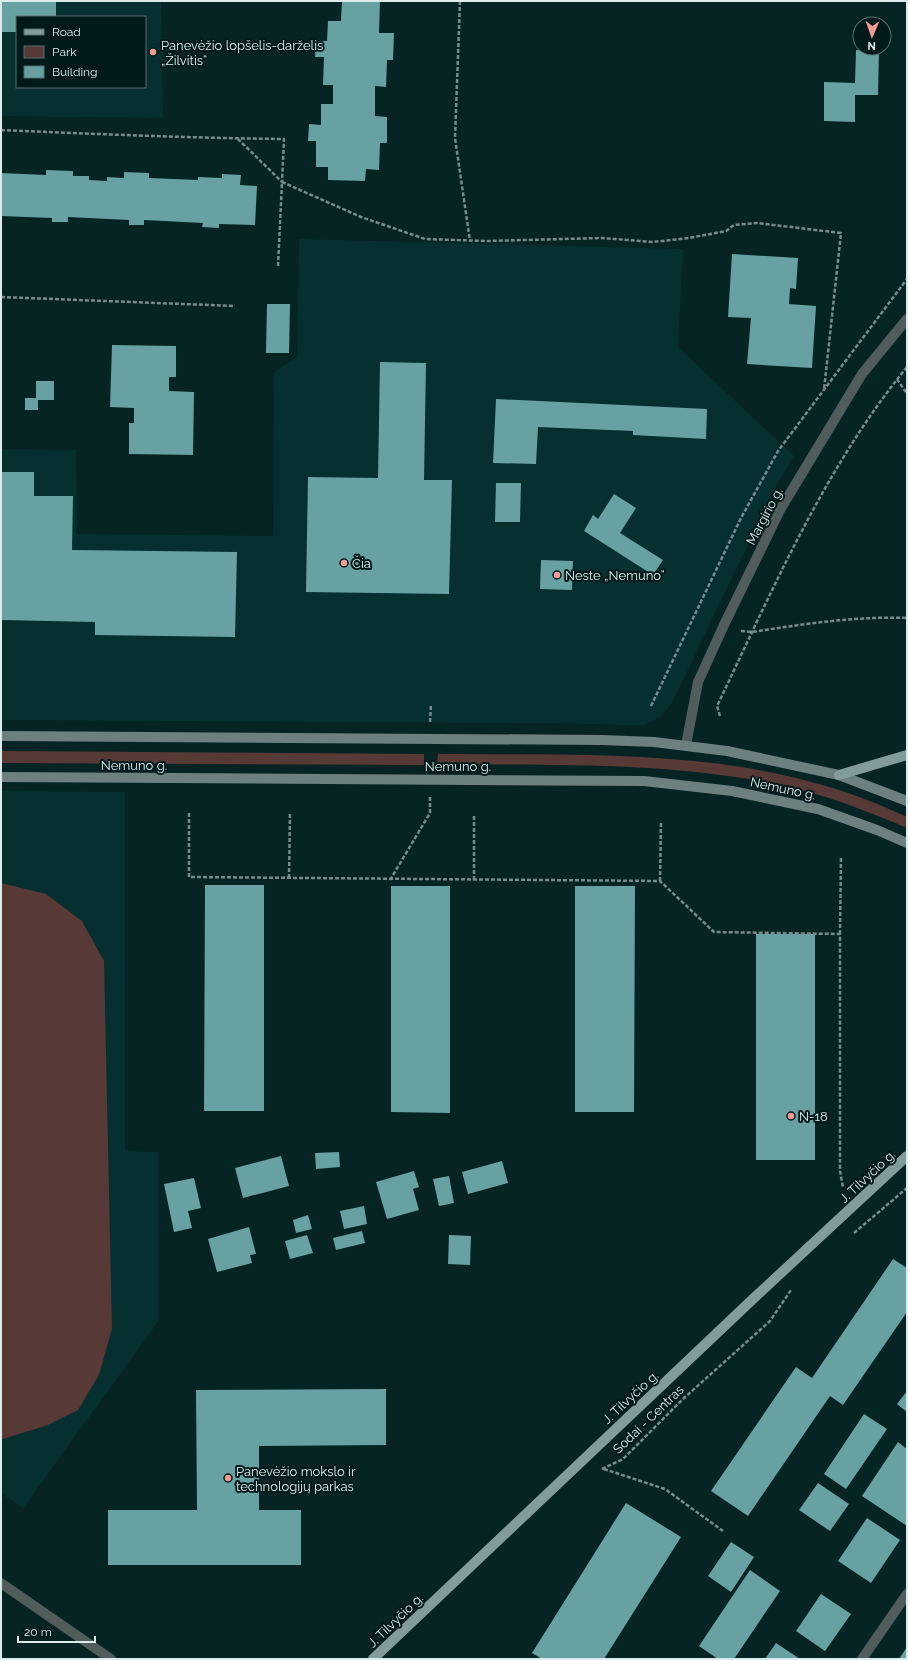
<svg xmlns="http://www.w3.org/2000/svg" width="908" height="1660" font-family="Raleway,sans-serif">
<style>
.built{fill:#062f30;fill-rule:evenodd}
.green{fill:#573935}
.building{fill:#68a1a2}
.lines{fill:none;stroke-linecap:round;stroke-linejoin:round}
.path{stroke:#768c8c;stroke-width:2.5;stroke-dasharray:4 2;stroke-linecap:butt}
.minor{stroke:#515d5d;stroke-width:10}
.secondary{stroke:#6c8080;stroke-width:10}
.primary{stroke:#829b9b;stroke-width:10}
.poi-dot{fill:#f59c92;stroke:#001a1b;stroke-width:1.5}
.labels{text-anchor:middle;stroke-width:4;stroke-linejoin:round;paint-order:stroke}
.poi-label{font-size:13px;fill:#dcecec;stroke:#001a1b;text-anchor:start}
.street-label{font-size:13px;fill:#dcecec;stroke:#001a1b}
</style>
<rect width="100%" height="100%" fill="#072424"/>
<path class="built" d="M1,1H161L163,118L1,116ZM17,17H145V87H17Z
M299,239L683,249L678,347L794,456L777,484L672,703L660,717L644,725L525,723L1,720V449L76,450L77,534L273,536L274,372L297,357Z
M1,791L125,792V1151L158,1152V1322L23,1508L1,1493Z"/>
<path class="green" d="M1,751L424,754V765L1,763Z
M438,754C564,755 696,749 819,784C849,792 879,804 907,817V828C879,816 849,804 819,795C696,760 565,766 437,764Z
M1,883L46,894L82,921L104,961L112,1329L99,1375L78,1410L48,1425L3,1439H1Z"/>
<path class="building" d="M1,1H56V17H17V32H1Z
M342,1H380L379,33H394L393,60H387L386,87L375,86V116L387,117V143H380L379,170L366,169L365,181L328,180V167H316V141H308L309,124L321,125V104H333V85H323L324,57H315L316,41H327L328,21H341Z
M856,50L879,51L878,95H855V122L824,121V82L855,83Z
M46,170L73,171V176H89V180L107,181V177L124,178V172L149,173V178L198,180V177L222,178V174L241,175L240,185L257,186L255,225L219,224V228L202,227L203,223L144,220V225H129V220L68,217V222H52V218L1,216V173L46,175Z
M732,254L798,258L796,289L790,288L789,304L816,306L812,368L747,364L751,318L728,317Z
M267,304H290L289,353H266Z
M112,345L176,346V377H169V391L194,392L193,455L129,454V423H134V408L110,407Z
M380,362L426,363L424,480H452L449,594L306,592L308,477L378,478Z
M36,381H54V400H38V410H25V398H36Z
M496,399L707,409L706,439L633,435V431L538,427L536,464L493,463Z
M1,472H34V496H73L72,550L237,552L235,637L95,635V622L2,620Z
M496,483H521L520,522H495Z
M614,494L636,508L620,533L663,560L653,575L584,531L593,515L598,519Z
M541,560L573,561L572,590L540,589Z
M205,885H264V1111H204Z
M391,886H450V1113L391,1112Z
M575,886H635L634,1112H575Z
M756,934H815V1160H756Z
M339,1152L340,1167L316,1169L315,1153Z
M281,1156L289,1186L243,1198L235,1168Z
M502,1161L508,1183L468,1194L462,1172Z
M414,1171L419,1187L413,1189L419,1210L387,1219L376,1182Z
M449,1176L454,1203L439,1206L433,1179Z
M194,1178L201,1208L188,1211L192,1228L174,1232L164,1184Z
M364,1206L367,1224L344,1229L340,1211Z
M308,1215L312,1229L296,1233L293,1220Z
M249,1227L256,1254L250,1255L252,1263L217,1272L208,1239Z
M362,1231L365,1243L336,1250L333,1238Z
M307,1235L313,1253L290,1259L285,1241Z
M449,1235L471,1236L470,1265L448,1264Z
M893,1259L907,1268V1312L843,1405L830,1396L748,1516L711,1491L796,1367L812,1378Z
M386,1389V1445L259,1446V1510H301V1565H108V1510H197L196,1390Z
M907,1391V1412L897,1404Z
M864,1414L887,1429L846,1489L824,1474Z
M898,1442L907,1449V1526L862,1496Z
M818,1483L849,1504L830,1531L799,1510Z
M626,1503L681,1537L604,1659H542L532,1653Z
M867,1518L900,1540L871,1583L838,1561Z
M731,1542L754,1557L731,1592L708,1576Z
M750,1570L780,1591L734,1659H718L699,1646Z
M821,1594L851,1614L825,1651L796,1631Z
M776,1643L800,1659H765Z
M907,1647V1659H899Z"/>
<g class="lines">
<path class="path" d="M460,1L455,138L470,241
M1,130C95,134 189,138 284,139L282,182L238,139
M278,266L282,182L361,217L425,239L486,241L602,238L653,242L689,238L726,231L734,225L757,223L841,233L824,390
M1,297L235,306
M897,379L907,394
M741,631L752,632C804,624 855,616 907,618
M651,706L741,518L778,451L907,279
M720,716L717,706C773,589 825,467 907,367
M430,722L431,704
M189,813V877L660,881L714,932L840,934V1171L843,1188
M289,878L290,813
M390,880L430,813V797
M474,880V815
M660,881L661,821
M840,934L841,856
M854,1233L907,1188
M602,1469L623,1459L683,1399L770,1321L791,1290
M604,1469L665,1489L723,1531"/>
<path class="minor" d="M686,745L698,682L724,625L780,510L862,374L907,319
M1,1583L111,1659
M862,1659L907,1594"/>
<path class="secondary" d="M1,736L602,740L654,742L727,751L839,775L907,801
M1,777L644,781L732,791L818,809L877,830L907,843"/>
<path class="primary" d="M839,775L907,755
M373,1659L754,1298L907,1156"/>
</g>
<g class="poi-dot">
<circle cx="153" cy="52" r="4"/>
<circle cx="344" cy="563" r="4"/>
<circle cx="557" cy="575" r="4"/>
<circle cx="791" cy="1116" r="4"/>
<circle cx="228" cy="1478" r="4"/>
</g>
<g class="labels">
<g class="poi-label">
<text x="161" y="50">Panevėžio lopšelis-darželis<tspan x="161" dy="15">„Žilvitis“</tspan></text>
<text x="352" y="568">Čia</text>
<text x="565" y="580">Neste „Nemuno“</text>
<text x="799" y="1121">N-18</text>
<text x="236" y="1476">Panevėžio mokslo ir<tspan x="236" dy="15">technologijų parkas</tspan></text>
</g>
<g class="street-label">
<text transform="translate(764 516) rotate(-62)" y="5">Margirio g.</text>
<text x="134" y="770">Nemuno g.</text>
<text x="458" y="771">Nemuno g.</text>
<text transform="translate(783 788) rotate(12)" y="5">Nemuno g.</text>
<text transform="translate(867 1176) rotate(-43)" y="5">J. Tilvyčio g.</text>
<text transform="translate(630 1397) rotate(-43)" y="5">J. Tilvyčio g.</text>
<text transform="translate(648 1419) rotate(-44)" y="5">Sodai - Centras</text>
<text transform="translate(395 1620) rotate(-44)" y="5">J. Tilvyčio g.</text>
</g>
</g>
<rect width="908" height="1660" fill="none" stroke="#dcecec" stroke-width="4"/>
<rect x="16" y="16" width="130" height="72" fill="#001a1b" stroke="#586e6f"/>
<rect x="24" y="29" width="20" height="6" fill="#829b9b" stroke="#586e6f"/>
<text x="52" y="36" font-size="12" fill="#dcecec">Road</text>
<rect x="24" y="46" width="20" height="12" fill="#573935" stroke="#586e6f"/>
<text x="52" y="56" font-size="12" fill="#dcecec">Park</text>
<rect x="24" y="66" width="20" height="12" fill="#68a1a2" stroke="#586e6f"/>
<text x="52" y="76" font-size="12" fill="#dcecec">Building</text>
<g transform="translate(872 36) rotate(182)"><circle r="19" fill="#001a1b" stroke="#586e6f"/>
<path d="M0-3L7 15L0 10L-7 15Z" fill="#f59c92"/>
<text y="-6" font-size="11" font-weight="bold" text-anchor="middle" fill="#dcecec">N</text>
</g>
<path d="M18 1636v6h77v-6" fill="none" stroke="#dcecec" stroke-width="2"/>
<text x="24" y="1636" font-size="12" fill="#dcecec" stroke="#001a1b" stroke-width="3" paint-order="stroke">20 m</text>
</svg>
